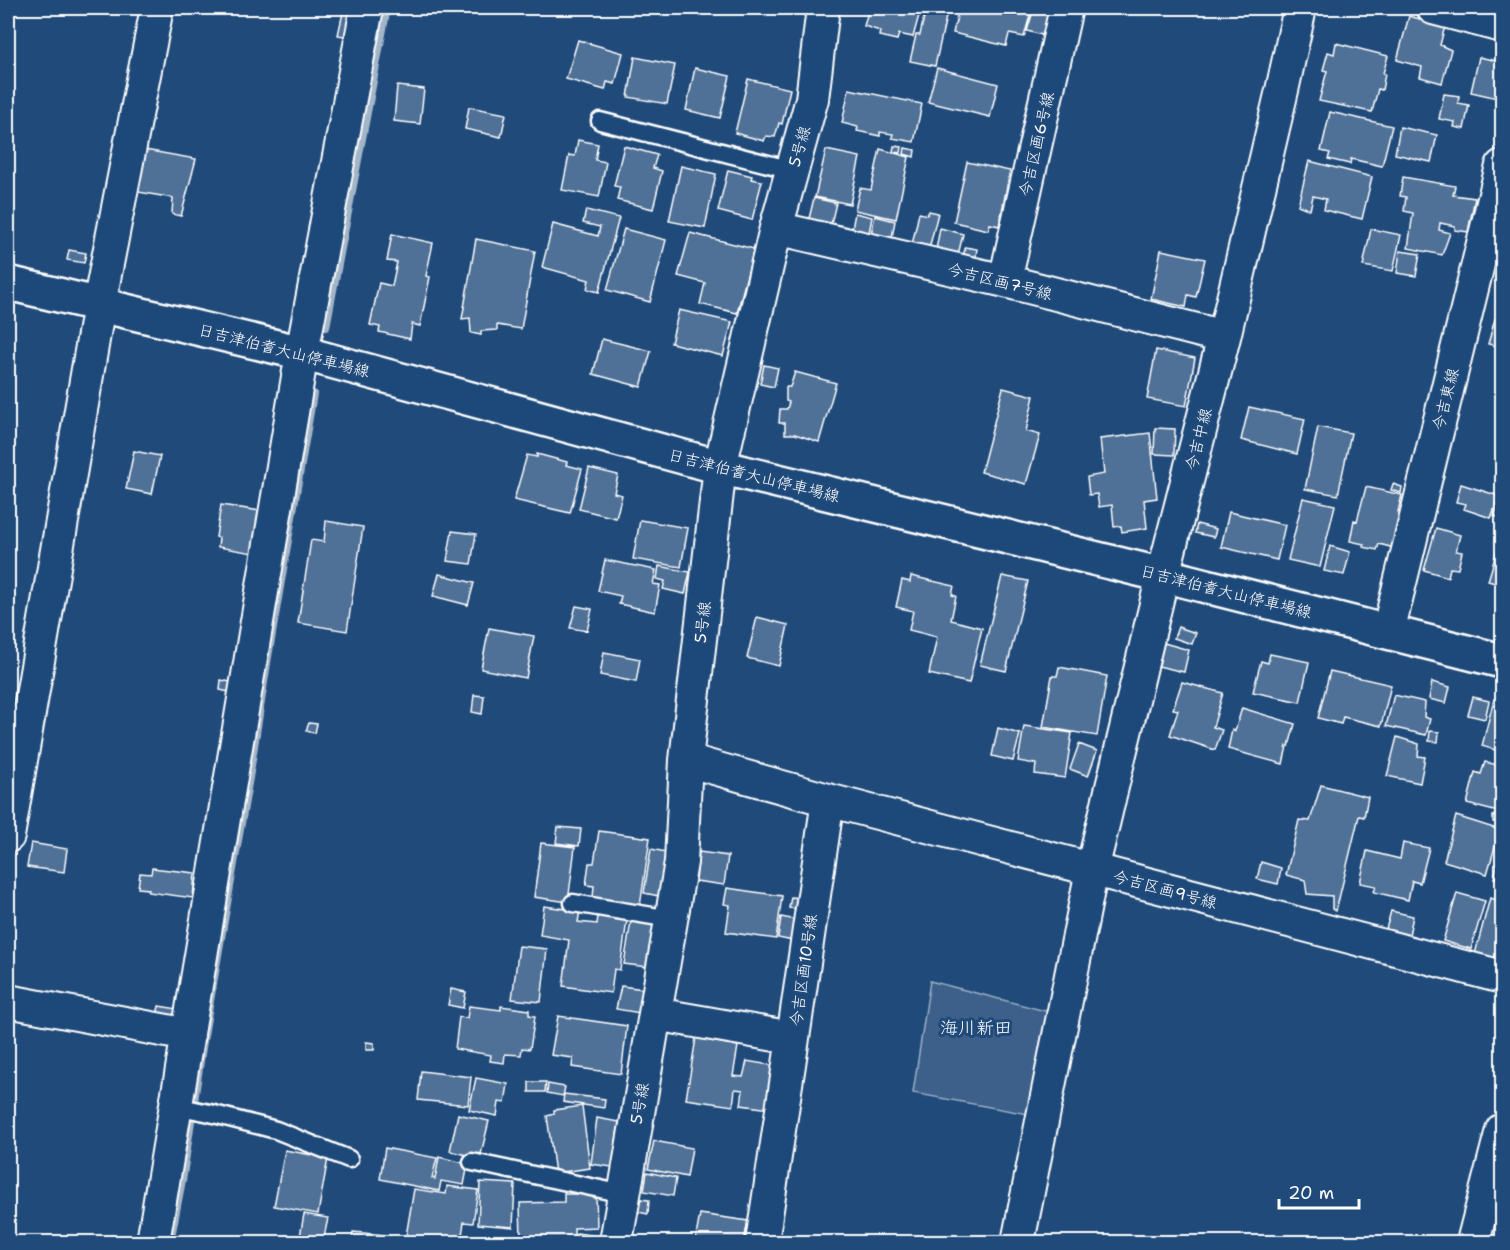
<svg xmlns="http://www.w3.org/2000/svg" width="1510" height="1250" font-family="'Shantell Sans','Klee One',sans-serif">
<style>
.green{fill:#3c618b;stroke:#9eb0c5;stroke-width:1.5}
.lines{fill:none;stroke-linecap:round;stroke-linejoin:round}
.stream{stroke:#a3b5c8;stroke-width:8}
.building{fill:#507197;stroke:#fff;stroke-width:1.5}
.lane-casing{stroke:#fff;stroke-width:21}
.street-casing{stroke:#fff;stroke-width:36}
.secondary-casing{stroke:#fff;stroke-width:38}
.lane{stroke:#1f4a7a;stroke-width:16}
.street{stroke:#1f4a7a;stroke-width:32}
.secondary{stroke:#1f4a7a;stroke-width:33}
.labels{text-anchor:middle;stroke-width:6;stroke-linejoin:round;paint-order:stroke}
.street-label{font-size:16px;fill:#fff;stroke:#1f4a7a}
.neighbourhood-label{font-size:18px;fill:#fff;stroke:#1f4a7a}
</style>
<rect width="100%" height="100%" fill="#1f4a7a"/>
<filter id="ink" filterUnits="userSpaceOnUse"><feTurbulence type="fractalNoise" baseFrequency=".0167" numOctaves="2"/><feDisplacementMap in="SourceGraphic" scale="12" xChannelSelector="R" yChannelSelector="G"/><feConvolveMatrix kernelMatrix="1 2 1 2 8 2 1 2 1" color-interpolation-filters="sRGB"/></filter>
<g filter="url(#ink)">
<path class="green" d="M930,981L1053,1013L1033,1115L913,1093Z"/>
<g class="lines">
<path class="stream" d="M326,327L387,8
M170,1242L183,1175L203,1041L250,772L267,663L313,394"/>
</g>
<path class="building" d="M344,8H354L349,37L338,35Z
M869,8H921L913,37L899,34L897,40L879,36L880,31L864,26Z
M926,8H948L935,66L910,61L916,35H920Z
M959,8H1032L1024,37L1009,34L1006,46L953,33Z
M1034,8L1053,13L1046,36L1027,31Z
M1409,16L1445,26L1440,45L1451,50L1442,83L1420,77L1422,67L1397,60Z
M578,40L623,53L615,84L607,82L605,90L566,79Z
M1336,43L1388,56L1383,73L1385,74L1382,90L1378,89L1372,112L1319,101L1327,71L1323,70L1328,52L1334,54Z
M635,57L675,65L667,104L628,97Z
M1479,57L1502,62V99L1471,92Z
M695,68L730,76L720,118L686,110Z
M937,68L998,84L990,117L928,102Z
M748,79L790,89L782,124L779,123L775,137L766,136L764,141L735,133Z
M397,86L424,89L420,124L394,121Z
M849,89L922,104L914,142L892,138L893,134L880,132V136L857,131L858,127L842,123Z
M1444,94L1459,96L1458,103L1469,105L1464,129L1454,127L1455,122L1439,119Z
M469,107L506,114L501,137L465,129Z
M1330,112L1392,126L1382,166L1351,159L1350,164L1328,159L1330,153L1321,151Z
M1400,127L1437,135L1431,162L1395,154Z
M578,140L598,144L595,160L606,162L599,197L562,190L569,155L575,156Z
M624,146L657,155L653,168L662,171L653,209L617,200L620,187L614,186Z
M894,146L902,147L901,153L893,152Z
M905,148L915,150L914,157L904,154Z
M880,149L909,157L896,219L855,210L860,188L871,190Z
M145,150L196,159L181,216L172,214L173,198L138,192Z
M826,150L860,157L850,204L815,197Z
M1309,161L1372,177L1362,219L1324,210L1326,199L1313,196L1310,210L1298,205Z
M967,162L1010,171L999,226L990,224L988,230L954,222Z
M681,166L716,174L705,228L669,221Z
M728,170L752,176L751,179L762,181L752,220L718,211Z
M1403,177L1455,186L1453,195L1475,198L1468,232L1455,230V226L1440,223L1439,230L1450,233L1442,255L1408,248L1413,213L1404,211L1406,197L1400,196Z
M814,198L836,203L830,228L808,223Z
M586,210L619,218L599,292L587,289L589,280L542,267L553,224L598,236L600,227L583,223Z
M929,211L938,213L929,249L912,245L919,213L927,215Z
M855,213L872,217L868,238L851,234Z
M875,216L895,221L891,243L870,238Z
M940,228L963,234L958,255L936,250Z
M624,229L666,240L650,302L607,290Z
M1371,229L1401,235L1393,271L1363,266Z
M690,233L754,249L737,313L700,304L705,283L678,276Z
M392,234L433,243L426,276L430,277L420,326L412,324L410,339L379,332L380,327L370,325L379,283L392,286L397,262L387,261Z
M476,239L535,251L521,329L497,325V330L481,331V335L471,333L470,318L462,319Z
M965,247L977,249L975,262L963,260Z
M69,250L86,253L84,263L67,260Z
M1161,250L1205,259L1196,297L1188,295L1186,307L1151,299Z
M1400,251L1420,254L1416,276L1397,273Z
M679,310L732,322L723,356L671,343Z
M1495,319L1502,321V347L1488,344Z
M602,339L651,351L641,387L593,374Z
M1156,350L1195,358L1186,406L1147,399Z
M764,365L778,368L774,387L760,384Z
M795,372L836,383L819,442L795,434H785V423H779L780,409H787L789,402L786,401V387H790Z
M1003,388L1034,396L1026,431L1040,435L1026,484L981,472Z
M1249,407L1305,419L1297,454L1241,440Z
M1318,427L1351,433L1338,495L1305,489Z
M1155,428L1175,429L1174,455L1154,454Z
M1150,433L1157,498L1144,500L1147,528L1122,532L1121,526L1114,527L1112,505L1099,507L1097,494L1089,495L1087,477L1104,474L1100,439Z
M134,451L160,456L152,494L126,489Z
M537,454L567,462L566,465L582,469L570,513L514,500L527,455L537,457Z
M589,468L618,475L614,493L622,495L616,518L579,509Z
M1393,484L1402,487L1401,493L1391,490Z
M1461,484L1499,496L1491,518L1464,509L1466,504L1456,502Z
M1366,487L1402,495L1398,512L1403,513L1394,548L1379,544L1377,550L1363,547L1364,544L1350,541L1354,520L1357,521Z
M1303,498L1335,505L1320,567L1288,560Z
M1499,502L1502,503V518L1494,516Z
M221,505L260,511L253,553L218,547L219,538L216,537Z
M1229,512L1285,525L1277,560L1221,547Z
M640,520L688,528L681,567L633,559Z
M326,521L363,527L347,631L298,623L311,540L324,542Z
M1197,524L1216,529L1214,537L1195,533Z
M1436,528L1460,535L1456,551L1462,552L1458,569L1450,568L1448,577L1424,570Z
M452,531L476,534L471,564L447,561Z
M1502,533V585L1488,581Z
M1330,546L1350,552L1344,575L1324,571Z
M605,560L656,570L653,584L660,585L655,612L619,604L621,596L598,591Z
M659,566L690,572L685,594L663,589L665,581L657,579Z
M439,574L474,583L468,605L433,596Z
M911,576L954,586L952,595L956,596L951,620L982,628L969,683L929,674L937,637L909,630L913,611L896,607L902,580L910,582Z
M1002,576L1028,581L1006,671L980,665Z
M576,606L592,609L587,631L570,628Z
M757,617L788,625L779,666L747,658Z
M1178,627L1196,633L1192,644L1174,638Z
M489,628L534,636L526,678L481,669Z
M1164,643L1189,650L1184,672L1158,666Z
M604,652L640,659L636,682L600,675Z
M1270,654L1309,662L1300,702L1253,692L1261,661L1268,663Z
M1059,667L1107,676L1097,736L1043,727L1052,676H1057Z
M1330,671L1391,685L1381,726L1343,717L1341,724L1318,718Z
M221,680L235,683L233,693L220,690Z
M1182,682L1223,693L1213,727L1222,730L1215,750L1170,735L1178,710L1173,709Z
M1432,682L1450,687L1446,703L1429,699Z
M474,695L484,696L482,714L472,712Z
M1394,695L1425,702L1424,717L1430,719L1426,735L1386,726Z
M1473,697L1489,701L1485,719L1468,715Z
M1494,699L1502,700V752L1482,746Z
M1242,708L1295,724L1289,746H1287L1283,764L1228,749L1232,730L1235,731Z
M309,723L317,724L315,733L306,731Z
M1024,726L1072,733L1065,778L1035,774L1036,764L1018,761Z
M998,728L1020,734L1013,761L992,756Z
M1430,731L1439,732L1438,742L1429,741Z
M1397,737L1419,744L1418,756L1425,757L1420,783L1387,776Z
M1079,744L1097,751L1088,776L1070,769Z
M1485,762L1502,766V813L1467,804L1475,772L1481,774Z
M1321,785L1368,797L1364,817L1359,816L1336,911L1332,909V896L1307,894L1305,880L1286,875L1299,820L1310,821Z
M1456,816L1500,830L1487,874L1444,861Z
M1493,816L1502,817V823L1493,822Z
M558,827L581,829L579,846L556,843Z
M599,831L650,838L640,906L593,898L594,886L586,885L589,863H594Z
M31,843L67,849L64,872L27,867Z
M541,843L575,847L568,902L534,897Z
M1403,843L1429,848L1420,883L1412,881L1408,900L1374,892L1376,886L1360,883L1367,851L1400,859Z
M1502,843V879L1494,878Z
M651,849L666,852L659,896L644,893Z
M699,852L728,856L724,885L696,881Z
M1261,862L1281,868L1278,884L1257,879Z
M152,868L195,873L193,898L148,892L149,889L138,888L140,873L151,874Z
M727,888L782,896L776,939L726,932L730,905L724,904Z
M1457,893L1485,901L1471,949L1443,941Z
M791,897L799,898L797,909L789,908Z
M1490,898L1502,901V961L1475,954Z
M544,906L580,911L578,922L597,924L598,916L627,920L620,970L614,969L611,993L563,986L569,940L540,935Z
M1391,911L1413,916L1409,935L1386,929Z
M781,917L797,920L793,941L778,938Z
M631,921L654,925L647,967L624,964Z
M519,946L547,949L541,1002L512,999Z
M621,986L644,989L640,1013L616,1009Z
M451,989L466,992L463,1008L448,1005Z
M159,1006L178,1009L176,1019L157,1015Z
M469,1006L501,1010V1006L529,1010V1015L535,1016L530,1049L522,1048L521,1055L505,1054L504,1063L490,1061L491,1055L455,1049L459,1017L467,1018Z
M558,1016L627,1026L621,1074L572,1067L573,1058L551,1055Z
M696,1038L738,1046L733,1076L743,1077L747,1061L776,1066L770,1109L741,1105L743,1090L735,1089L733,1106L686,1099Z
M366,1042L374,1043V1050H366Z
M421,1071L471,1077L468,1105L418,1100Z
M476,1078L508,1084L505,1103L499,1102L497,1116L469,1110Z
M529,1082H546L545,1092H529Z
M548,1084L565,1087L563,1096L547,1093Z
M564,1094L605,1099L604,1108L563,1102Z
M582,1106L590,1168L555,1173L547,1116L554,1114V1110Z
M458,1114L489,1121L480,1158L450,1151Z
M597,1118L619,1122L612,1167L591,1164Z
M654,1141L692,1148L687,1177L648,1169Z
M385,1148L437,1158L432,1178L435,1179L439,1157L468,1164L464,1185L441,1181L439,1191L380,1179Z
M285,1150L328,1158L318,1214L274,1206Z
M647,1172L676,1178L673,1196L644,1191Z
M480,1182L515,1184L513,1227L478,1224Z
M447,1186L478,1190L473,1223L464,1222L461,1242H405L414,1189L446,1194Z
M564,1194H596L597,1227L574,1228V1242H556V1240L521,1241L520,1203L564,1202Z
M640,1199L649,1200L648,1214L638,1212Z
M304,1214L328,1218L323,1242H299Z
M700,1214L748,1221L744,1242H695Z
M353,1232L384,1235L383,1242H352Z
M577,1233L603,1237L602,1242H576Z"/>
<g class="lines">
<defs>
<path id="lane" d="M600,121L792,170
M573,903L671,919
M175,1106L210,1113L276,1130L349,1159
M472,1162L624,1194"/>
<path id="street" d="M1433,8L1502,26
M776,228L1005,281L1224,337
M1005,281L1066,8
M1388,632L1502,166
M686,760L828,800L1502,977
M8,836L99,305L157,8
M8,1001L188,1035
M655,1014L793,1038L828,800
M153,1242L302,353L367,8
M616,1242L681,862L686,760L720,467L776,228L812,99L823,8
M762,1242L793,1038
M1018,1242L1092,870L1163,575L1224,337L1283,86L1300,8
M1473,1242L1502,1130"/>
<path id="secondary" d="M8,283L302,353L720,467L1163,575L1502,661"/>
</defs>
<use href="#lane" class="lane-casing"/>
<use href="#street" class="street-casing"/>
<use href="#secondary" class="secondary-casing"/>
<use href="#lane" class="lane"/>
<use href="#street" class="street"/>
<use href="#secondary" class="secondary"/>
</g>
</g>
<g class="labels">
<g class="street-label">
<text transform="translate(1036 144) rotate(-77)" y="6">今吉区画6号線</text>
<text transform="translate(799 146) rotate(-74)" y="6">5号線</text>
<text transform="translate(1000 281) rotate(14)" y="6">今吉区画7号線</text>
<text transform="translate(284 350) rotate(14)" y="6">日吉津伯耆大山停車場線</text>
<text transform="translate(1445 399) rotate(-76)" y="6">今吉東線</text>
<text transform="translate(1198 439) rotate(-76)" y="6">今吉中線</text>
<text transform="translate(754 475) rotate(14)" y="6">日吉津伯耆大山停車場線</text>
<text transform="translate(1226 591) rotate(14)" y="6">日吉津伯耆大山停車場線</text>
<text transform="translate(702 622) rotate(-83)" y="6">5号線</text>
<text transform="translate(1165 889) rotate(15)" y="6">今吉区画9号線</text>
<text transform="translate(803 970) rotate(-82)" y="6">今吉区画10号線</text>
<text transform="translate(639 1103) rotate(-80)" y="6">5号線</text>
</g>
<g class="neighbourhood-label">
<text x="976" y="1034">海川新田</text>
</g>
</g>
<rect width="1510" height="1250" fill="none" stroke="#1f4a7a" stroke-width="30"/>
<rect x="15" y="15" width="1480" height="1220" fill="none" stroke="#fff" stroke-width="2" filter="url(#ink)"/>
<path d="M1279 1199v9h80v-9" fill="none" stroke="#ffffff" stroke-width="3"/>
<text x="1288" y="1199" font-size="18" fill="#ffffff" stroke="#1f4a7a" stroke-width="4.5" paint-order="stroke">20 m</text>
</svg>
